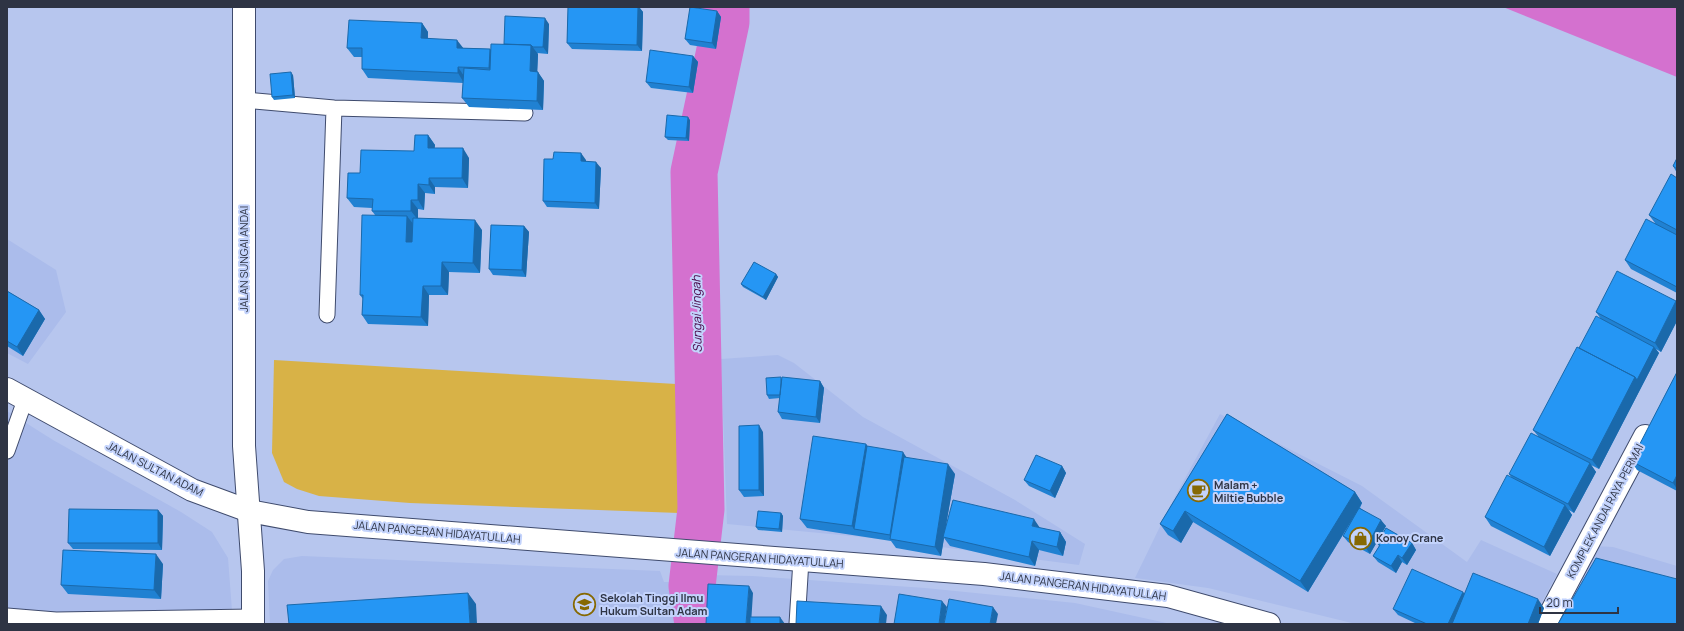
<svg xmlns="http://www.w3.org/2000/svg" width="1684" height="631" font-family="Manrope,sans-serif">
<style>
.built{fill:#abbceb}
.green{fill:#d8b247}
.water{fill:#d471cf}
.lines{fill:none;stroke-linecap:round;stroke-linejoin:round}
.river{stroke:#d471cf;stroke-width:47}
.lane-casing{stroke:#3f4b6d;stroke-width:17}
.street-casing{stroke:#3f4b6d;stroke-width:24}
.secondary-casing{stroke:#3f4b6d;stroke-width:24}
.primary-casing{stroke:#3f4b6d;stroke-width:24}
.lane{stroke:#fff;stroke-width:15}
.street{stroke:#fff;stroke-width:22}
.secondary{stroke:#fff;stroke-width:22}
.primary{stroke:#fff;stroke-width:22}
.wall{fill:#2081d2}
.shaded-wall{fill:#1a69ab}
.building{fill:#2596f4;stroke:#1a69ab}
.labels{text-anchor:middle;stroke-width:4;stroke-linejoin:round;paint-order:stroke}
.street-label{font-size:11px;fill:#2e3444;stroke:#c3d3fc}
.poi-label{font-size:11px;font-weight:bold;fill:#2e3444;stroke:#c3d3fc;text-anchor:start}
.water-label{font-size:12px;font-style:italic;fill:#470645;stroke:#c3d3fc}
</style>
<rect width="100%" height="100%" fill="#b7c6ee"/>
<path class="built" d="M7,239L56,270L66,312L28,364L7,353Z
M778,355L794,363L863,417L1015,500L1085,544L1079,565L872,538L727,524L721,359Z
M7,411L53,440L181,512L212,532L228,558L233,624H7Z
M1220,414L1362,486L1467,562L1481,540L1557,574L1530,624H1356L1208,588L1135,578L1170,506Z
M1594,546L1613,547L1677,566V624H1550Z
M302,556L660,571L664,582H675L686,624H270L268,581L273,570L284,559Z
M705,575L752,576L925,588L1075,603L1171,624H707L701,595Z"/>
<path class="green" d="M274,360L676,384L679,513L410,503L319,496L297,489L284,482L272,453Z"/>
<path class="water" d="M1503,7H1677V77Z"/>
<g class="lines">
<path class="river" d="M698,624L692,586L701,509L694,172L726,22V7"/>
<defs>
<path id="lane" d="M244,100L334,108L525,113
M327,315L334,108
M7,451L25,400
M7,616L56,620L253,617
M797,624L801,560"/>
<path id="street" d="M1545,624L1645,436"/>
<path id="secondary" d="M244,7V446L253,571V624"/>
<path id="primary" d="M7,389L192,490L249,511L308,522L984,574L1168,596L1269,624"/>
</defs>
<use href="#lane" class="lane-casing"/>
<use href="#street" class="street-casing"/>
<use href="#secondary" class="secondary-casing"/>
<use href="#primary" class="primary-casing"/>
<use href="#lane" class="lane"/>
<use href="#street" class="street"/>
<use href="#secondary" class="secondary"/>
<use href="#primary" class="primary"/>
</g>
<path class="wall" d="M568,7H639L643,12L642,51L572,49L567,43Z
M717,11L721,17L716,49L690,45L685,39Z
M422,23L428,32V38L463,48L490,49L491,51L504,44L549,24L548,54L537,53L538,54L537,71L544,81L543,110L469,107L462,98L463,83L368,78L362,69V57H354L347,48Z
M693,56L698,62L693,93L651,88L646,82Z
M293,75L295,98L274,100L272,97Z
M690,120L689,141L668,140L665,137Z
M428,135L435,145L434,148L469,158L468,188L435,187V194L425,193L424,210L418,209V218L482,230L480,273L449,272L448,295H429L428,326L368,324L362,315L363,299L360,295L375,215L372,211V208L354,207L347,198L360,173L414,151Z
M1677,158V173L1673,166Z
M586,160V161L601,168L599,209L547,207L543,201Z
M1677,178V293L1631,269L1625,260L1655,223L1649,215Z
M524,226L529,232L526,277L493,275L489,269Z
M776,274L778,277L766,300L743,287L741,284Z
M7,291L39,310L45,319L23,356L7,346Z
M1676,301L1677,302V321L1661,352L1656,349L1659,353L1599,469L1591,465L1596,472L1574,513L1569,510L1572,515L1550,556L1491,526L1485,517L1512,478L1509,474L1538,436L1533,430L1579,348L1601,319L1596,312Z
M1677,372V491L1637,470L1631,461Z
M782,378L820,381L824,388L820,423L782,419L778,412L780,398L769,399L767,395Z
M1227,414L1355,492L1362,503L1360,508L1386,526L1370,554L1348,542L1343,536L1352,520L1308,592L1193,522L1181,543L1168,535L1160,524Z
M763,432L764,496L744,497L739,490Z
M866,444L867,446L907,458L955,474L946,524L1040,528L1060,532L1066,542L1063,556L1039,550L1035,566L950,546L944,538L941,556L896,548L891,541L807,528L800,519Z
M1062,466L1066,473L1055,498L1029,486L1024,480Z
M158,510L163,516L162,550L73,549L68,543Z
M781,513L783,516L782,532L758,530L756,527Z
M1377,543H1412L1416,550L1407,565L1402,562L1396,573L1378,562L1373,556L1379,546Z
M163,564L161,599L68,594L61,585Z
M1463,592L1464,594L1544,608L1538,624H1417L1398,615L1393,609Z"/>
<path class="shaded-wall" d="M638,7H639L643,12L642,51L637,45Z
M717,11L721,17L716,49L712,43Z
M545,18L549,24L548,54L543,47Z
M422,23L428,32L427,47L421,38Z
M457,40L464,49L457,48Z
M531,45L538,54L537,80L530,71Z
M490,49L496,59L495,78L489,68Z
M693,56L698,62L693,93L689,87Z
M458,67L464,76V83L458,73Z
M291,72L293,75L295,98L293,95Z
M538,72L544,81L543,110L537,101Z
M688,117L690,120L689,141L686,138Z
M428,135L435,145L434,157L428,148Z
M463,148L469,158L468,188L462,178Z
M581,153L586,160V167L581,161Z
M596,162L601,168L599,209L595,203Z
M429,178L435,187V194L429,185Z
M418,184L425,193L424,210L418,200Z
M411,200L418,209V220L411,211Z
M407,216L414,225L413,251L406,242Z
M475,220L482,230L480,273L473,263Z
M524,226L529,232L526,277L522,270Z
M442,262L449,272L448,295L441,286Z
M776,274L778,277L766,300L763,297Z
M423,286L429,295L428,326L421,317Z
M1676,301L1677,302V321L1661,352L1655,343Z
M39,310L45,319L23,356L17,347Z
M1654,347L1659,353L1599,469L1592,460L1635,377Z
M820,381L824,388L820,423L816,417Z
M759,425L763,432L764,496L759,490Z
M866,444L872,453L854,529L852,526Z
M903,452L907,458L890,535Z
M1590,463L1596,472L1574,513L1568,504Z
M948,464L955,474L944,537H943L944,538L941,556L935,547Z
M1062,466L1066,473L1055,498L1050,491Z
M1677,475V489L1673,483Z
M1355,492L1362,503L1308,592L1300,581Z
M1565,505L1572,515L1550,556L1544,547Z
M158,510L163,516L162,550L158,543Z
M1185,511L1193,522L1181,543L1173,531Z
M781,513L783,516L782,532L779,529Z
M1034,519L1040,528L1032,526Z
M1381,520L1386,526L1370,554L1366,548Z
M1060,532L1066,542L1063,556L1057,547Z
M1032,541L1039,550L1035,566L1029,557Z
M1412,543L1416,550L1407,565L1402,558Z
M156,554L163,564L161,599L154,590Z
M1398,555L1402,562L1396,573L1391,566Z
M749,586L753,593L751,624H746Z
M1463,592L1467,598L1456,624H1448Z
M468,593L476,604L477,624H470Z
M1538,599L1544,608L1538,624H1528Z
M942,601L947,607L944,624H939Z
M881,606L887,615L886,624H879Z
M993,607L998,614L996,624H990Z
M780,617L785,624H780Z"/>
<path class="building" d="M568,7H638L637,45L567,43Z
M690,7L717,11L712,43L685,39Z
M505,16L545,18L543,47H533L531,45L504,44Z
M349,20L422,23L421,38L457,40V48L490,49L489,68L458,67V73L362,69V48H347Z
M491,44L531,45L530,71L538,72L537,101L462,98L464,68L490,70Z
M650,50L693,56L689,87L646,82Z
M291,72L293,95L272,97L270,74Z
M667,115L688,117L686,138L665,137Z
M415,135H428V148H463L462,178H429V185L418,184V200H411V211H372L373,199L347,198L348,173H360L361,150L414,151Z
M554,152L581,153V161L596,162L595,203L543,201L544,159H553Z
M1677,158V169L1673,166Z
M1671,174L1677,178V230L1649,215Z
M362,215L407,216L406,242H412L413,218L475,220L473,263L442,262L441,286H423L421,317L362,315L363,295H360Z
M1646,219L1677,235V287L1625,260Z
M491,225L524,226L522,270L489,269Z
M754,262L776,274L763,297L741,284Z
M1617,271L1676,301L1655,343L1596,312Z
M7,291L39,310L17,347L7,341Z
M1596,316L1654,347L1637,380L1635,377L1579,348Z
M1577,347L1635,377L1592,460L1533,430Z
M1677,372V475L1673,483L1631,461Z
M781,377V383L780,395H767L766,378Z
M782,377L820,381L816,417L778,412Z
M1227,414L1355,492L1300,581L1185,511L1173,531L1160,524Z
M759,425V490H739V426Z
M1531,433L1590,463L1568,504L1509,474Z
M813,436L866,444L852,526L800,519Z
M867,446L903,452L890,535L854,529Z
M1036,455L1062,466L1050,491L1024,480Z
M904,457L948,464L935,547L890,539Z
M1507,475L1565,505L1544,547L1485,517Z
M953,500L1034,519L1032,526L1060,532L1057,547L1032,541L1029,557L943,537Z
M1359,508L1381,520L1366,548L1343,536Z
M69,509L158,510V543H68Z
M758,511L781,513L779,529L756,527Z
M1386,528L1412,543L1402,558L1398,555L1391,566L1373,556L1380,545L1377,543Z
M63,550L156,554L154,590L61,585Z
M1596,558L1677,579V624H1558Z
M1412,569L1463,592L1448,624H1427L1393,609Z
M1473,573L1538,599L1528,624H1452Z
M708,584L749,586L746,624H706Z
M468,593L470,624H289L287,605Z
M899,594L942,601L939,624H894Z
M949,599L993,607L990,624H944Z
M797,601L881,606L879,624H796Z
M750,617H780V624H750Z"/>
<defs>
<symbol id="cafe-ring" viewBox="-11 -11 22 22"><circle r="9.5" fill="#c3d3fc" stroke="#866903" stroke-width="1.5"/><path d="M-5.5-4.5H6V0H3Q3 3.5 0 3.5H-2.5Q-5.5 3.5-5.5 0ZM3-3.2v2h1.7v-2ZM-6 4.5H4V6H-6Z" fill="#866903"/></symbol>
<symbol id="shop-ring" viewBox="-11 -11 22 22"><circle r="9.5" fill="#c3d3fc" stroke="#866903" stroke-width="1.5"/><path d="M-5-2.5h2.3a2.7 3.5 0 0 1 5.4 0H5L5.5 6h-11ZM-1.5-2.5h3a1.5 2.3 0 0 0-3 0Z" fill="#866903"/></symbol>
<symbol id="university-ring" viewBox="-11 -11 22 22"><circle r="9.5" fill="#c3d3fc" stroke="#866903" stroke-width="1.5"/><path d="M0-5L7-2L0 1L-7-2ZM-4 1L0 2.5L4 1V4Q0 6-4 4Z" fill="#866903"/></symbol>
</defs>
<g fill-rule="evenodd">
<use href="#cafe-ring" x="1186" y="478" width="25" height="25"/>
<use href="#shop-ring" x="1348" y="526" width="25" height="25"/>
<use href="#university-ring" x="572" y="592" width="25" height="25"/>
</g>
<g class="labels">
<g class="street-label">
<text transform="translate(244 259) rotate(-90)" y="4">JALAN SUNGAI ANDAI</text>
<text transform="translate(155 469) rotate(27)" y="4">JALAN SULTAN ADAM</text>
<text transform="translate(1605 511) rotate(-62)" y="4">KOMPLEK ANDAI RAYA PERMAI</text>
<text transform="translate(437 532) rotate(5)" y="4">JALAN PANGERAN HIDAYATULLAH</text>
<text transform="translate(760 558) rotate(4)" y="4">JALAN PANGERAN HIDAYATULLAH</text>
<text transform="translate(1083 586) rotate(7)" y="4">JALAN PANGERAN HIDAYATULLAH</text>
</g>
<g class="poi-label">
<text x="1214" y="489">Malam +<tspan x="1214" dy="13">Miltie Bubble</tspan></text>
<text x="1376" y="542">Konoy Crane</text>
<text x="600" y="602">Sekolah Tinggi Ilmu<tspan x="600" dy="13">Hukum Sultan Adam</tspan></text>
</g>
<g class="water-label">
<text transform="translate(697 314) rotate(-91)" y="4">Sungai Jingah</text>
</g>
</g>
<rect width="1684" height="631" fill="none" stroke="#2e3444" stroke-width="16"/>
<path d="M1540 607v6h78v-6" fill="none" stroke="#2e3444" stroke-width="2"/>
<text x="1546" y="607" font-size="12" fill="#2e3444" stroke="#c3d3fc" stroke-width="3" paint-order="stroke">20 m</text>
</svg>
